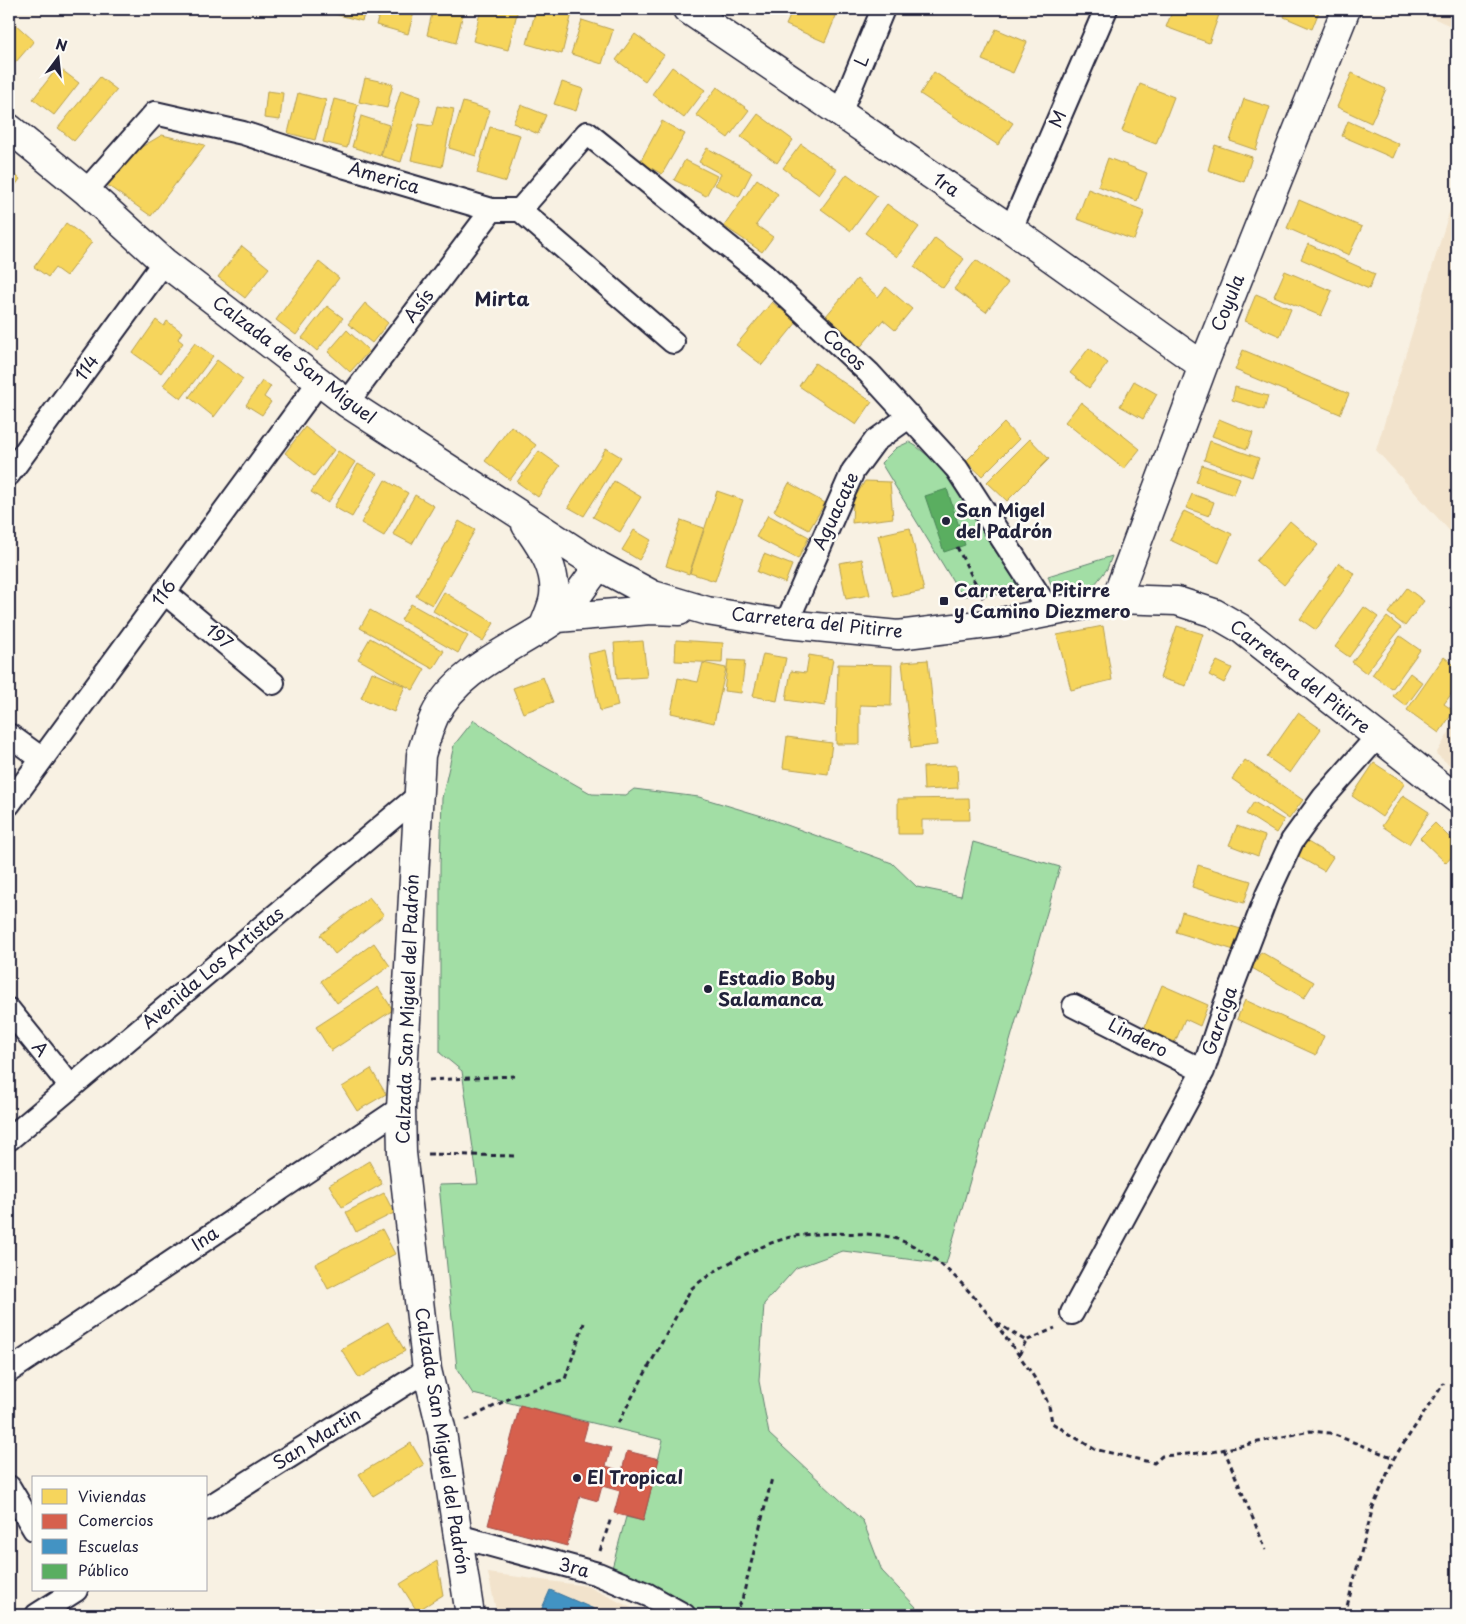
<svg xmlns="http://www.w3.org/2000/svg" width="1466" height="1624" font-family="'Playpen Sans',sans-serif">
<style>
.built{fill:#f2e3cc}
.green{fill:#a2dea5;stroke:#628070}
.homes{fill:#f6d55c;stroke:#b69f52}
.shops{fill:#d6604d;stroke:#a04d48}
.schools{fill:#4393c3;stroke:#39719a}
.public{fill:#5aae61;stroke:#498456}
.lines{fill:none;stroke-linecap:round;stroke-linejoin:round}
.minor-casing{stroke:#22223b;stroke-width:26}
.tertiary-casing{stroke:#22223b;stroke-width:31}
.secondary-casing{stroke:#22223b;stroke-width:31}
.path{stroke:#22223b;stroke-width:3;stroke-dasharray:5 4;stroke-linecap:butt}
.minor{stroke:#fdfcf7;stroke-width:22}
.tertiary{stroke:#fdfcf7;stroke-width:28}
.secondary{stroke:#fdfcf7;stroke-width:28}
.poi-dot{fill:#22223b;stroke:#fdfcf7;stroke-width:2}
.labels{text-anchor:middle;stroke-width:5;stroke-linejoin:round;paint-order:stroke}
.street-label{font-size:18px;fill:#22223b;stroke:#fdfcf7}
.poi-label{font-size:18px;font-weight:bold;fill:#22223b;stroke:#fdfcf7;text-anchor:start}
.neighbourhood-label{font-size:19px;font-weight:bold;fill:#22223b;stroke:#fdfcf7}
</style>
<rect width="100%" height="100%" fill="#f8f1e3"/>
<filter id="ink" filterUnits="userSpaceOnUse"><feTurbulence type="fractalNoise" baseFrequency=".02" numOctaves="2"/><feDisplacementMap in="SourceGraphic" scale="10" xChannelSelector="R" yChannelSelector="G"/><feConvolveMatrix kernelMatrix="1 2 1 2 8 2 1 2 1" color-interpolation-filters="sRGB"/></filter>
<g filter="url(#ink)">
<path class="built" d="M1414,9H1457V29Z
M1457,187V539L1376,450Z
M1457,719V771L1436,754Z
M488,1573L587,1586L646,1615H497Z"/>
<path class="green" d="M909,442L916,446L939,465L1015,581L1016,589L1011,594L962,596L881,463L896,448Z
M1112,556L1107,569L1092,588L1060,594L1053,590L1048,576Z
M474,720L536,762L592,794L626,795L634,789L699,797L762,816L892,863L917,887L961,896L973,842L1060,867L946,1264L843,1251L796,1268L764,1304L759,1381L769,1434L863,1521L882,1571L916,1607L911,1615H702L612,1568L626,1517L643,1521L663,1440L473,1394L457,1369L439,1185L478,1184L462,1071L440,1053V865L442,798L454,745Z"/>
<path class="homes" d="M328,9H366L362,21L327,12Z
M381,9H415L408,34L376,25Z
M433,9H464L456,43L427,35Z
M481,9H518L508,50L473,41Z
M536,9H573L562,54L527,44Z
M793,9H818L836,16L825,42L786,25Z
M1173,9H1221L1209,43L1166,27Z
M1287,9H1320L1312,29L1284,17Z
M582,20L613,30L602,64L571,54Z
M13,22L34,41L9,70V26Z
M996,29L1027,42L1013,73L982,60Z
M635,34L664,55L645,81L616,60Z
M58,67L79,83L54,115L33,99Z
M672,67L705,90L684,118L652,94Z
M934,72L1013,123L998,145L920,94Z
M1352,73L1386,89L1371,123L1337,107Z
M100,77L117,90L74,141L58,128Z
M365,78L393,84L387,108L359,102Z
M562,82L583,89L576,111L554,104Z
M1140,84L1174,97L1156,144L1122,131Z
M717,87L749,110L728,138L696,115Z
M401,90L421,97L401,162L381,156Z
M267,91L283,93L280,120L264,118Z
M298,93L326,100L315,140L288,133Z
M334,99L358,105L347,148L323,142Z
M1244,99L1270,107L1256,150L1230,141Z
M463,102L490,110L476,156L449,148Z
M521,105L546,115L538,134L513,123Z
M437,106L454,109L442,167L411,160L419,124L432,126Z
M758,114L793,140L777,163L741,137Z
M361,116L389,125L380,156L352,147Z
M662,121L685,134L662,174L640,162Z
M1348,121L1399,144L1393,158L1342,136Z
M490,127L520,135L506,182L477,173Z
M162,135L205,145L151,216L107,185L138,149Z
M801,144L837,170L819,195L783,168Z
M1215,145L1252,157L1244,182L1208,170Z
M707,148L752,172L739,197L715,185L721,174L699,162Z
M1108,158L1147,173L1137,201L1098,186Z
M685,160L717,176L706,196L674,180Z
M9,170L20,179L9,194Z
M847,174L877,196L851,231L821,209Z
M757,179L778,194L756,225L773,237L762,252L724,226Z
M1088,189L1145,211L1134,240L1077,219Z
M1299,200L1362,227L1349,255L1287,228Z
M887,204L919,227L897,257L865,233Z
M66,223L92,242L66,276L55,268L48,277L34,267Z
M935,238L964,259L943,288L914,267Z
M1308,244L1375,274L1369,289L1301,259Z
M242,246L269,268L245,298L218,277Z
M976,260L1008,283L986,312L954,289Z
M319,262L339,278L296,335L276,320Z
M1285,271L1332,291L1321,316L1274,296Z
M857,279L878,297L886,287L912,309L895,330L883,320L858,350L841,336L844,331L826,316Z
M1256,294L1291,309L1280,336L1245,321Z
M772,302L797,322L762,365L736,345Z
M365,303L388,323L372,343L348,324Z
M327,306L343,318L317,351L302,338Z
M156,320L164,326L167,321L182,332L178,339L183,343L161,373L133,353Z
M347,330L369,351L350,372L328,352Z
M195,343L213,356L181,399L163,385Z
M1089,348L1108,363L1089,388L1070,373Z
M1243,350L1349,394L1340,414L1235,370Z
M217,360L243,379L214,417L189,397Z
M815,363L872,402L856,425L799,386Z
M262,381L271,386L264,397L271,402L262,415L246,405Z
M1134,381L1157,394L1143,419L1120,406Z
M1235,387L1268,396L1264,410L1232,400Z
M1081,402L1140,449L1124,469L1065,422Z
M1219,419L1253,433L1247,449L1212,436Z
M1004,423L1019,439L982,476L966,461Z
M511,426L536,445L510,480L485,461Z
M305,427L334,450L314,476L285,453Z
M1030,439L1049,459L1007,501L987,482Z
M1210,441L1259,458L1252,477L1204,460Z
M606,448L621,457L584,516L568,507Z
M338,451L355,462L328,503L311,492Z
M539,451L560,466L538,497L517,482Z
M358,464L377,474L352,517L334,507Z
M1202,465L1240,478L1234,495L1196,482Z
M385,480L408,493L384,536L361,523Z
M614,481L641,497L620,532L593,517Z
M865,481L890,482L893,518L852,523L853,500Z
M789,483L825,503L809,530L774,511Z
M717,491L743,500L715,581L690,573Z
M1192,494L1214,502L1209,516L1186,508Z
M415,495L434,506L412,544L393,534Z
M1184,511L1232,534L1219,563L1170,540Z
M768,515L809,537L798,559L756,537Z
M681,520L704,528L689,574L666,566Z
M459,521L475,530L432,605L416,596Z
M1290,521L1318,545L1284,585L1256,561Z
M910,528L924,591L893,597L878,535Z
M634,530L651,540L639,560L622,550Z
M764,554L792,565L785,583L757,572Z
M862,559L870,595L846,599L839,563Z
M1339,563L1355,574L1316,630L1300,619Z
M1407,588L1424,601L1405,626L1388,613Z
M444,592L494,623L483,641L433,611Z
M411,604L468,636L458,653L401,620Z
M1364,607L1378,617L1349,657L1335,647Z
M370,610L444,651L433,669L360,628Z
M1387,617L1401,628L1366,673L1352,662Z
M1103,626L1112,680L1071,690L1057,635Z
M1177,626L1203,634L1186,686L1160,678Z
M1400,636L1420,650L1392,689L1372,675Z
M370,638L425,669L413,690L358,659Z
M676,640L723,643L722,663L675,661Z
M643,641L647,677L617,679L614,643Z
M606,650L618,706L600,711L588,654Z
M763,654L786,658L777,701L753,696Z
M809,655L833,659L825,706L786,700L791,671L806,673Z
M1444,657L1457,667V686L1444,704L1454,711L1439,733L1407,710Z
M728,660L745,661L741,693L724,691Z
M928,660L937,745L911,748L902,662Z
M1217,661L1232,668L1224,683L1209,675Z
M703,663L726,668L714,723L671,713L678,678L698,682Z
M838,664L892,665L891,706L860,705V744H836Z
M372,672L405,686L394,712L361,698Z
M1410,673L1423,683L1406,706L1393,696Z
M543,677L553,702L523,713L513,688Z
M1298,713L1321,729L1290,773L1267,757Z
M787,737L832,743L828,774L783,768Z
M1245,760L1303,800L1289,819L1232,779Z
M1374,763L1405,783L1382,817L1352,796Z
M957,765L958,788L924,790L923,767Z
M1403,795L1429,812L1409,844L1382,826Z
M969,798L970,820H922V834H898V799Z
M1254,802L1284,820L1276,833L1246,814Z
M1435,823L1457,845V851L1446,863L1420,838Z
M1237,826L1265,836L1258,856L1229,845Z
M1306,841L1333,857L1324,871L1297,856Z
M1198,865L1251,881L1244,903L1192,887Z
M369,897L384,915L335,954L320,935Z
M1182,912L1241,929L1234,950L1176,932Z
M374,943L390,966L337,1003L321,981Z
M1261,952L1314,982L1304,998L1252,968Z
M1162,985L1208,1005L1200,1026L1185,1019L1175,1042L1144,1029Z
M378,987L393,1010L331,1051L316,1027Z
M1245,1000L1324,1036L1316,1055L1237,1019Z
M371,1069L386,1094L357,1111L342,1087Z
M369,1161L382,1184L342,1207L329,1185Z
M384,1193L394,1213L356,1232L346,1212Z
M382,1229L395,1254L328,1289L315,1264Z
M388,1322L405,1351L359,1378L341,1349Z
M411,1443L424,1465L373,1496L359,1474Z
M437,1561L443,1595L417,1611L400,1584Z"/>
<path class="shops" d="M520,1405L588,1423L583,1441L611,1448L606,1466L622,1471L627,1451L659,1459L643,1521L614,1513L620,1491L602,1486L598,1501L580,1496L567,1546L488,1525Z"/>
<path class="schools" d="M550,1590L608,1615H539Z"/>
<path class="public" d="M947,489L965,545L944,552L925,496Z"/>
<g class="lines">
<defs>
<path id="minor" d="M840,113L883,9
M86,191L155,113L243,133L346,167L492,210H520L673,342
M520,210L587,133L765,276L869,373L957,469L1051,614
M1011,229L1106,9
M347,403L492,210
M9,474L164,262
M164,592L273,683
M786,624L853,471L875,441L910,416
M9,735L42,759
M9,804L319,382
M1074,1006L1203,1071
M9,1010L71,1087
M9,1139L417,797
M1072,1313L1203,1071L1225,1005L1267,895L1292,841L1324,797L1377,737
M9,1371L401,1108
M9,1487L34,1529
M206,1509L427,1370
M458,1536L598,1574L648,1595L684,1615
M37,1615L76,1590"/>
<path id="tertiary" d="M687,9L1011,229L1203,366
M1116,599L1203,366L1346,9"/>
<path id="secondary" d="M9,128L86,191L164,262L347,403L599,566L653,595L707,611L786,624L898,635L996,623L1116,599L1177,601L1214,613L1240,628L1457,799
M526,525C541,547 557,568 554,596C553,606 547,617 544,626
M558,618L650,610L679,611
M470,1615L442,1432L427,1370L402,1153L401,1108L421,755C425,742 429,728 435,715C458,668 516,648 556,619C569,610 588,579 599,566"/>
</defs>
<use href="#minor" class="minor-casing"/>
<use href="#tertiary" class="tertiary-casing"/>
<use href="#secondary" class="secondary-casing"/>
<path class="path" d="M957,547L983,598
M429,1080L514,1076
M428,1154L516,1156
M997,1323L1026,1341L1055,1328
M1019,1355L1026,1341
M466,1420L517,1395L565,1379L584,1323
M618,1423L691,1289C714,1269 757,1246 787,1238C806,1232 871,1232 890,1237C937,1249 973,1294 1001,1331C1017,1353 1036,1376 1047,1401C1050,1408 1051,1416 1052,1423L1094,1449L1154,1463L1162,1456L1212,1452L1310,1431L1330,1433L1394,1458
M1224,1449L1266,1550
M600,1551L611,1518
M1345,1614L1373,1507L1394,1458L1444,1383
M735,1615L742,1600L772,1478
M1337,1615L1360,1612L1370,1615"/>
<use href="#minor" class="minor"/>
<use href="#tertiary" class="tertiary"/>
<use href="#secondary" class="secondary"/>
</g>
</g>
<g class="poi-dot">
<circle cx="946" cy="521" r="5"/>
<rect x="939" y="596" width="10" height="10" rx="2.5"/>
<circle cx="708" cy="989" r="5"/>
<circle cx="577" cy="1478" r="5"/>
</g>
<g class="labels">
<g class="street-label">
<text transform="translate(862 61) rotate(-68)" y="6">L</text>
<text transform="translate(1058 119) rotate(-67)" y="6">M</text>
<text transform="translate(384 178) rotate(16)" y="6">America</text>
<text transform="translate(946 185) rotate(34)" y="6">1ra</text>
<text transform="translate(1228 303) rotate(-68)" y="6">Coyula</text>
<text transform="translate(419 306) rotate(-53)" y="6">Asís</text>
<text transform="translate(844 350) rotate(43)" y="6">Cocos</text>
<text transform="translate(294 360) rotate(37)" y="6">Calzada de San Miguel</text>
<text transform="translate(87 368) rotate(-54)" y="6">114</text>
<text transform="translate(836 511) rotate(-65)" y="6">Aguacate</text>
<text transform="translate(164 593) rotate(-54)" y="6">116</text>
<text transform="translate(817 623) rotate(6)" y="6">Carretera del Pitirre</text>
<text transform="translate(219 637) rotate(40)" y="6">197</text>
<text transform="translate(1300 677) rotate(38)" y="6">Carretera del Pitirre</text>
<text transform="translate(213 968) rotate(-40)" y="6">Avenida Los Artistas</text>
<text transform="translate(408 1009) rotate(-88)" y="6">Calzada San Miguel del Padrón</text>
<text transform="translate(1220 1021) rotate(-71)" y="6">Garciga</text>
<text transform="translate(1138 1038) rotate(27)" y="6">Lindero</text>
<text transform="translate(40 1049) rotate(51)" y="6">A</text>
<text transform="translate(205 1239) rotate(-34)" y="6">Ina</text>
<text transform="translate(317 1439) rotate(-32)" y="6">San Martin</text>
<text transform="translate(442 1441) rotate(81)" y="6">Calzada San Miguel del Padrón</text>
<text transform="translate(574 1568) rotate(15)" y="6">3ra</text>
</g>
<g class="poi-label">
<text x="956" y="517">San Migel<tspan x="956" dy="21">del Padrón</tspan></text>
<text x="954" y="597">Carretera Pitirre<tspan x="954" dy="21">y Camino Diezmero</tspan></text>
<text x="718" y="985">Estadio Boby<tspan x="718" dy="21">Salamanca</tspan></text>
<text x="587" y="1484">El Tropical</text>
</g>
<g class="neighbourhood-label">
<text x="502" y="306">Mirta</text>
</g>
</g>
<rect width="1466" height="1624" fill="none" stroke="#fdfcf7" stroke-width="30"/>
<rect x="15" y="15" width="1436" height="1594" fill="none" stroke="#22223b" stroke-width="2" filter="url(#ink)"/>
<rect x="32" y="1476" width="175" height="115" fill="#fdfcf7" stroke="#a5a5ac"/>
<rect x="42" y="1489" width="25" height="15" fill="#f6d55c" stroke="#a5a5ac"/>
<text x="78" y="1502" font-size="15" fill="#22223b">Viviendas</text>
<rect x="42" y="1514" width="25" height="15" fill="#d6604d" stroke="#a5a5ac"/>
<text x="78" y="1526" font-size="15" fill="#22223b">Comercios</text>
<rect x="42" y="1539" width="25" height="15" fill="#4393c3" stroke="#a5a5ac"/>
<text x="78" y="1552" font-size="15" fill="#22223b">Escuelas</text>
<rect x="42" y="1564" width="25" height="15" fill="#5aae61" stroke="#a5a5ac"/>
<text x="78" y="1576" font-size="15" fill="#22223b">Público</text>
<g transform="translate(58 58) rotate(15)" stroke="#fdfcf7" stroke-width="4" paint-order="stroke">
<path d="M0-4L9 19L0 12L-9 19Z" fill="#22223b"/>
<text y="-8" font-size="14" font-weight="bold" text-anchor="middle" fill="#22223b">N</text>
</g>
</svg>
